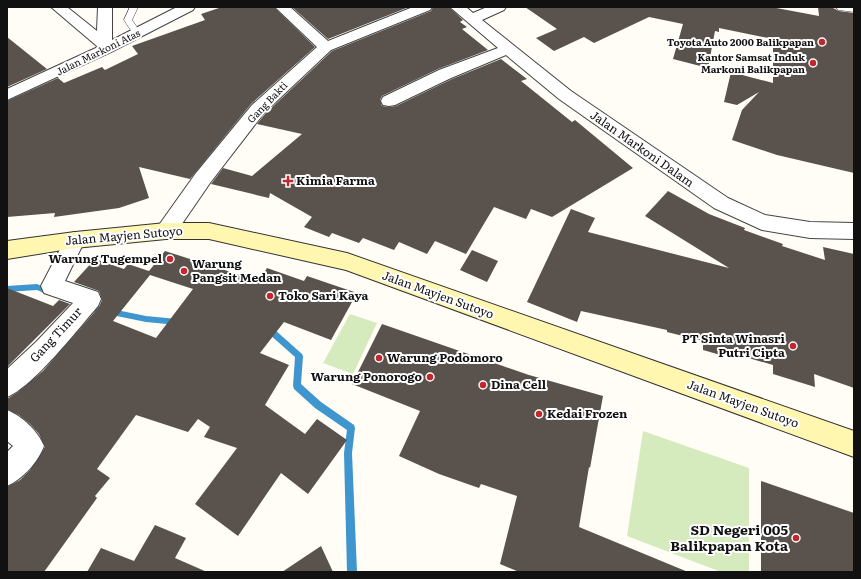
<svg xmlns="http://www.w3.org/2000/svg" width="861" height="579" font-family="Literata,serif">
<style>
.green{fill:#d5ebbd}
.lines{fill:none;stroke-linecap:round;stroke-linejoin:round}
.stream{fill:#3f96cf;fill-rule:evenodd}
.building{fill:#5a524d;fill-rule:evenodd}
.lane-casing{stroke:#444;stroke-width:1}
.street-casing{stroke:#444;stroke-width:2}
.secondary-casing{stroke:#333;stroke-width:2}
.lane{fill:#fff;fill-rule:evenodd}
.street{fill:#fff;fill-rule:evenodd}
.secondary{fill:#fff6b0;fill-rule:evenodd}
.poi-dot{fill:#c4262e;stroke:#fff;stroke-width:1.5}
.labels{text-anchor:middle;stroke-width:4;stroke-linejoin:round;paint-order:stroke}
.far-poi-label{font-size:10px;font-weight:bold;fill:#111;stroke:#fff;text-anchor:end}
.far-street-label{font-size:10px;fill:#111;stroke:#fff}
.street-label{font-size:12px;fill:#111;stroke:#fff}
.poi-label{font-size:12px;font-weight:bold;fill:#111;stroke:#fff;text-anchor:start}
.near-poi-label{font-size:14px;font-weight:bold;fill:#111;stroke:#fff;text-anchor:end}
</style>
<rect width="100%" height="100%" fill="#fffdf5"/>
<path class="green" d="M350,314L377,323L353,374L323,363Z
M643,431L749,468V572H721L627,536Z"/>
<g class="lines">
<path class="stream" d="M37,284L53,291L55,293L53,295L51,296L37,290L7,292V286Z
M87,304L146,316L177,319L180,320L181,322L180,324L177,325L146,322L87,310L84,309L83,307L84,305Z
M267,328L274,329L302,354L303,356L301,384L321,402L354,425L355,428L352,453L357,572H347L344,453L347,430L315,408L294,389L293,386L295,357L269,334L264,333L263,331L264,329Z"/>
</g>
<path class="building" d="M222,7H274L315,47L251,104L190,179L139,167L149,198L119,208L54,217L55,213L7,217V101L58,78L64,83L102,67L105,70L138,54L132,46L205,20L201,14Z
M292,7H409L328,39Z
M433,7H449L463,20L460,22L467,27L462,29L488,50L438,69L382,96L380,100L382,106L389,107L396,106L452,79L501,59L527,79L521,81L572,122L575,120L633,168L552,217L531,209L526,219L494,207L466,254L435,241L427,254L399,242L394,250L363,238L359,243L332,233L329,237L304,227L312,217L270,193L269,198L211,184L223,168L252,176L302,134L257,124L265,114L332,51L431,11Z
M525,7H771L819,16L818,7H831L839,11L854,13V173L777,155L732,140L742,110L759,92L737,105L724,102L731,72L773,83V39L719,28V32L715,31L708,68L673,59L683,24L649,17L594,43L584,37L554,51L536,38L557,29Z
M7,37L47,69L7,87Z
M668,191L709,214L745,228L744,230L783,244L782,246L825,260L823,247L854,254V388L814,374L815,387L773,374V365L724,351V356L703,350V341L667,332V330L581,311L577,322L527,302L571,209L595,218L588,232L729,268L645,216Z
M472,250L498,261L487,282L460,270Z
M165,251L259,281L267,268L304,281L307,276L357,293L331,340L284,322L260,353L289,365L265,405L305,434L317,419L347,440L308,494L281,473L238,536L195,504L237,448L204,437L210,427L198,419L188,432L136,415L97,469L110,478L95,496L97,498L44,572H7V487L20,480L30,470L45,447L39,434L30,424L19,415L7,409V399L18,392L43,371L99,307L102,300L99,291L74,282L95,259L124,269L128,264L149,271ZM150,275L193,289L156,338L113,321Z
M7,288L53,306L59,300L70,304L7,367Z
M382,324L529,375L603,396L590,468L589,467L579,527L688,572H519L500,564L517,496L481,484L479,488L439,474L399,456L420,411L352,384Z
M761,481L854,513V572H761Z
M155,525L186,538L175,558L207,572H87L101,548L134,561Z
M321,546L333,572H282Z"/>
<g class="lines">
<defs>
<path id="lane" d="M130,7H138L132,20L141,33L140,35H134L124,20Z
M835,7H854V12L839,10Z"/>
<path id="street" d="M51,7H67L97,31L98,7H112V40L177,7H195L193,10L113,51L7,100V89L98,47Z
M275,7H290L328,41L413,7H432L430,10L331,50L264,113L210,183L173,237L166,239L159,237L156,231L159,225L196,173L252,105L317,47Z
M450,7H466L473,13L487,7H506L504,10L482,20L571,91L728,198L765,215L810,222L854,223V239L810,238L762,230L714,208L559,99L506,55L451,78L395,105L389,106L383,105L381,101L383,97L439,70L498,48Z
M75,232L82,234L85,240L65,281L98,292L101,299L98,306C78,329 33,387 7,397V369L36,342L73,303L44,293L41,286L68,234Z
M7,410C22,416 38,431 44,446C38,462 23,479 7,486V452L13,446L7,441Z"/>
<path id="secondary" d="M166,223H209L347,253L854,431V457L346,270L209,239H166L75,248L7,259V241L75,232Z"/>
</defs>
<use href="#lane" class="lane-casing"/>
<use href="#street" class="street-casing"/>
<use href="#secondary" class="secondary-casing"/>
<use href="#lane" class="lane"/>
<use href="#street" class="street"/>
<use href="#secondary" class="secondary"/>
</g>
<g class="poi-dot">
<circle cx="822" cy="42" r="4"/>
<circle cx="813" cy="63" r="4"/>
<path d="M286 175h4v4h4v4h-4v4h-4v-4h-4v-4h4z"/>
<circle cx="170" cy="259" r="4"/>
<circle cx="184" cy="271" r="4"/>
<circle cx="270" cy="296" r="4"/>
<circle cx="793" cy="346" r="4"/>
<circle cx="379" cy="358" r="4"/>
<circle cx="430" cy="377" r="4"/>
<circle cx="483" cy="385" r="4"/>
<circle cx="539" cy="414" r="4"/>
<circle cx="796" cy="538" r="4"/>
</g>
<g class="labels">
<g class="far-poi-label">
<text x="814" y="46">Toyota Auto 2000 Balikpapan</text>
<text x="805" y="61">Kantor Samsat Induk<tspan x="805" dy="12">Markoni Balikpapan</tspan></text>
</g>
<g class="far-street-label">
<text transform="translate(98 52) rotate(-26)" y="4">Jalan Markoni Atas</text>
<text transform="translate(267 102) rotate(-46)" y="4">Gang Bakti</text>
</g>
<g class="street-label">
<text transform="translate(642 149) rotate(35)" y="4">Jalan Markoni Dalam</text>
<text transform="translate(124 236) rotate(-5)" y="4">Jalan Mayjen Sutoyo</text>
<text transform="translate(438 295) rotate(20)" y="4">Jalan Mayjen Sutoyo</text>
<text transform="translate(56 335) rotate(-47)" y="4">Gang Timur</text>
<text transform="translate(743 404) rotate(20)" y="4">Jalan Mayjen Sutoyo</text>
</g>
<g class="poi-label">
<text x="296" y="185">Kimia Farma</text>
<text x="162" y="263" text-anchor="end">Warung Tugempel</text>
<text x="192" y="268">Warung<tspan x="192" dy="14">Pangsit Medan</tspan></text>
<text x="278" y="300">Toko Sari Kaya</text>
<text x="785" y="343" text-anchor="end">PT Sinta Winasri<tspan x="785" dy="14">Putri Cipta</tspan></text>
<text x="387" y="362">Warung Podomoro</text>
<text x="422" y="381" text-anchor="end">Warung Ponorogo</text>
<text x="491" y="389">Dina Cell</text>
<text x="547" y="418">Kedai Frozen</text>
</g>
<g class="near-poi-label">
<text x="788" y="535">SD Negeri 005<tspan x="788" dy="16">Balikpapan Kota</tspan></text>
</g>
</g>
<rect width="861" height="579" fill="none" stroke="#111111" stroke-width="16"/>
</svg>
